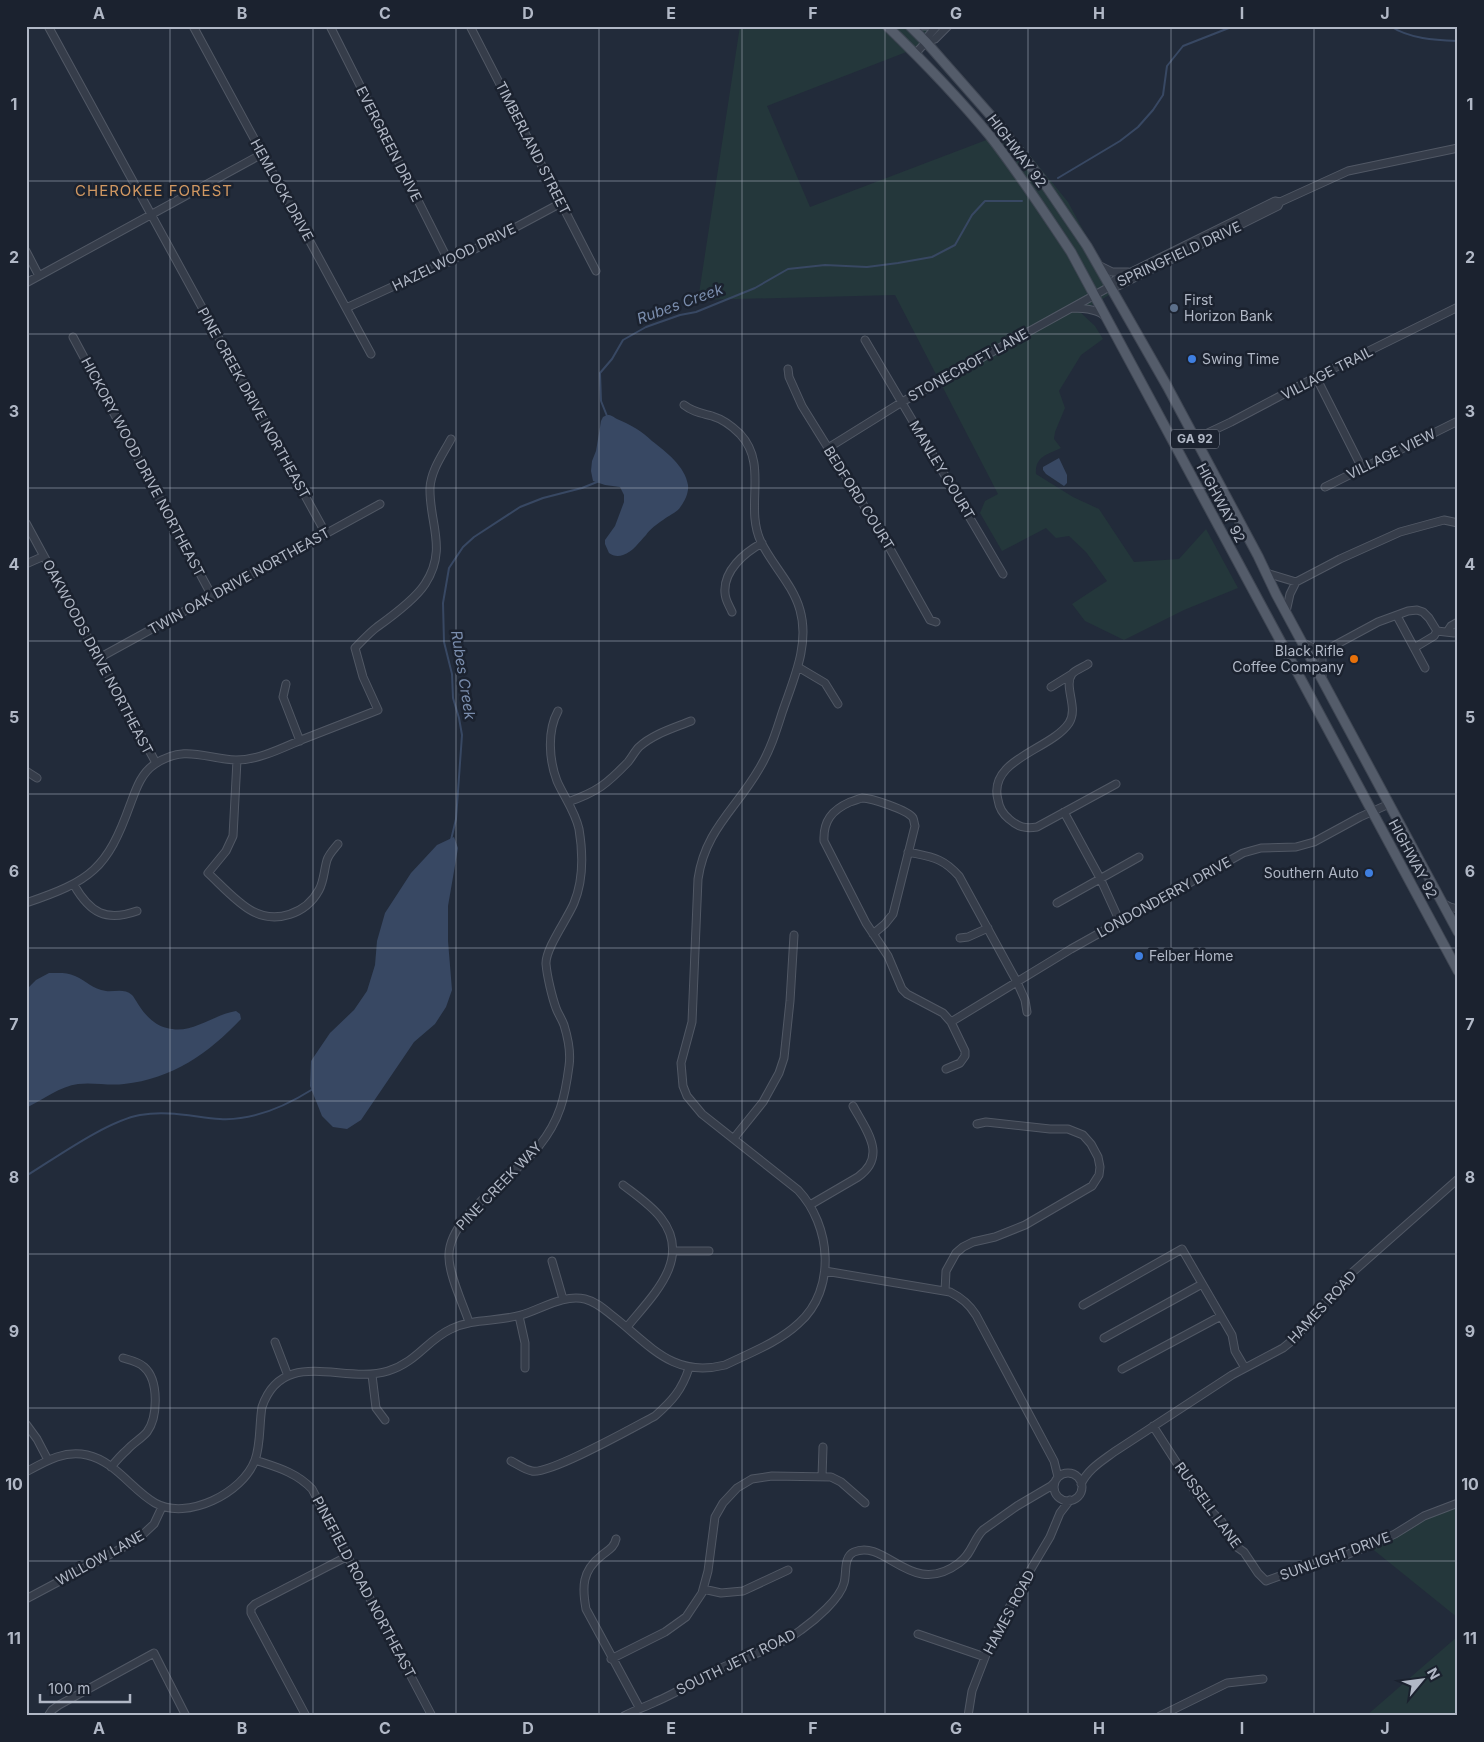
<svg xmlns="http://www.w3.org/2000/svg" width="1484" height="1742" font-family="Inter,sans-serif">
<style>
.green{fill:#24373b}
.water{fill:#384863}
.lines{fill:none;stroke-linecap:round;stroke-linejoin:round}
.stream{stroke:#384863;stroke-width:2}
.minor-casing{stroke:#515865;stroke-width:9}
.major-casing{stroke:#3f4653;stroke-width:11}
.minor{stroke:#363d4a;stroke-width:7}
.major{stroke:#545c6a;stroke-width:9}
.grid{fill:none;stroke:#b1b8c6;stroke-width:1;stroke-opacity:0.55}
.service-dot{fill:#5c6f8a;stroke:#1b222f;stroke-width:2}
.shop-dot{fill:#3f7fe0;stroke:#1b222f;stroke-width:2}
.food-dot{fill:#e8710a;stroke:#1b222f;stroke-width:2}
.labels{text-anchor:middle;stroke-width:5;stroke-linejoin:round;paint-order:stroke}
.shield{fill:#1b222f;stroke:#848b99;stroke-width:1}
.shield-label{font-size:12px;font-weight:bold;fill:#b1b8c6}
.street-label{font-size:14px;fill:#b1b8c6;stroke:#1b222f}
.poi-label{font-size:14px;fill:#b1b8c6;stroke:#1b222f;text-anchor:start}
.neighbourhood-label{font-size:15px;letter-spacing:1px;fill:#d19862;stroke:#1b222f}
.water-label{font-size:15px;font-style:italic;fill:#7a8dad;stroke:#1b222f}
.neatline{fill:none;stroke:#b1b8c6;stroke-width:2}
.grid-label{font-size:16px;text-anchor:middle;font-weight:bold;fill:#b1b8c6}
</style>
<rect width="100%" height="100%" fill="#222b3a"/>
<path class="green" d="M740,26H943L927,44L767,106L810,207L1010,131L1068,202L1116,291L1080,312L1095,326L1103,339L1081,355L1059,391L1065,408L1055,432L1054,439L1061,448C1047,455 1035,456 1036,474L1073,497L1099,509L1134,562L1179,559L1206,529L1238,588L1184,610L1124,640L1085,621L1072,604L1107,581L1086,552L1069,536L1056,538L1046,528L1002,551L980,513L985,501L998,494L895,295L698,300Z
M1458,1503V1618L1370,1547Z
M1458,1636V1716H1366Z"/>
<path class="water" d="M607,415C612,415 613,417 617,419C631,425 642,431 652,441C666,452 685,466 688,485C689,492 685,501 681,506C677,513 669,515 663,520C657,524 650,529 646,535C639,542 633,552 623,555C618,557 613,556 609,553L605,544V540L615,526L624,502V495L620,487L605,485L593,481L591,471L592,461L596,451L601,421L603,417Z
M1059,458L1067,475V483L1064,486L1046,474L1043,470V467Z
M454,837L458,848L448,906V941L452,990L446,1007L435,1024L414,1042L361,1120L347,1129L333,1127L322,1116L310,1086L311,1061L330,1033L354,1010L367,991L375,965L377,941L385,913L411,873L437,845Z
M49,973C58,973 67,972 75,976C87,981 92,989 106,991C115,992 124,988 132,995C134,997 136,1001 138,1004C145,1015 154,1025 167,1028C192,1035 212,1015 236,1011L240,1014L241,1019C209,1053 172,1079 124,1084C109,1086 93,1082 78,1084C61,1086 42,1100 26,1108V990L36,980Z"/>
<g class="lines">
<path class="stream" d="M1390,26C1410,39 1435,40 1458,41
M1058,178L1120,141L1138,127L1153,110L1163,95L1167,66L1183,46L1234,26
M607,416L601,401L600,373L612,359L623,340L646,327L680,315L696,312L755,288L788,269L825,265L867,267L898,263L932,257L955,245L972,215L985,201H1022
M451,840L456,819L462,735L459,718L453,698L452,674L444,642L443,603L449,568L463,547L474,537L520,507L543,498L582,488L597,482
M26,1176C57,1157 107,1121 140,1115C168,1110 194,1117 220,1119C254,1121 286,1106 313,1089"/>
<defs>
<path id="minor" d="M48,26L326,534
M193,26L371,354
M330,26L449,262
M470,26L596,271
M916,26H929
M926,42L929,35L937,26
M915,54L926,42L935,39L948,26
M26,251L39,276
M1100,266L1112,272H1128
M26,283L262,154
M1111,286H1118L1278,206L1280,202
M346,308L475,249L561,203
M1072,308C1083,308 1098,309 1106,317
M73,337L212,596
M865,340L1003,574
M788,369L789,377L802,406L884,538L930,620L936,622
M1316,377L1362,468
M1195,439L1231,422L1316,377L1458,307
M828,448L902,402L1111,286L1115,280L1275,201L1280,202L1348,171L1458,148
M1325,487L1458,421
M26,523L156,763
M26,564L44,556
M1266,573L1296,582
M1296,582L1340,559L1400,532L1444,520L1458,523
M732,612C730,607 725,600 725,593C723,571 744,553 762,543
M1286,612L1290,594L1296,582
M1397,616L1425,668
M1447,632L1451,626L1458,622
M1303,643L1318,650L1328,649L1378,622L1408,611L1417,610L1423,612L1429,618L1437,631L1454,633L1458,631
M1414,648L1434,636L1437,631
M99,658L380,504
M1088,664C1084,667 1075,670 1072,674C1063,686 1079,708 1069,723C1051,750 987,759 998,800C999,807 1003,814 1009,819C1018,827 1025,829 1037,827L1116,784
M798,667L825,683L838,704
M1322,677V657L1328,649
M286,684L283,697L300,741
M1051,687L1072,674
M237,760L233,836L226,851L208,873C221,885 237,903 252,911C276,924 306,914 319,890C324,881 324,870 327,860C329,854 334,849 338,844
M26,771L37,778
M568,802C597,792 607,784 628,762C632,757 635,751 639,747C653,734 674,728 691,721
M1064,812L1100,878L1120,922
M908,852C931,857 942,857 959,876L1017,982L1025,1000L1027,1012
M74,885C90,913 106,922 137,911
M26,903C91,881 107,869 130,805C136,789 141,773 155,764C185,744 206,759 236,760C258,760 280,749 301,740C326,730 352,720 378,710L363,677L355,648C362,641 369,633 377,627C391,617 416,598 425,584C448,549 429,523 430,488C431,470 443,454 451,439
M1057,903L1139,857
M1442,903L1450,907L1458,909
M873,934L885,924L893,914L915,826C914,823 914,820 913,818C908,810 871,798 862,798C858,799 854,801 850,802C832,810 823,821 824,841L866,923L888,956L902,989L907,994L943,1013L951,1022L965,1051V1056L960,1063L946,1069
M960,938L968,937L988,928
M951,1022L1071,949L1243,853L1261,848L1296,847L1314,842L1360,817L1389,804
M734,1138L763,1102L779,1073L784,1058L790,1001L794,935
M623,1185C636,1195 651,1205 661,1218C693,1259 652,1296 627,1327
M810,1205L858,1177C888,1156 866,1130 853,1106
M673,1251H709
M552,1261L563,1299
M825,1271L950,1292C962,1298 969,1304 976,1315L1054,1461L1058,1477
M945,1291L946,1271L956,1253L963,1247L973,1242L995,1237L1025,1225L1092,1186L1099,1175L1100,1167L1098,1157L1091,1144L1083,1135L1068,1129H1050L986,1122L977,1124
M1083,1305L1182,1249L1232,1335L1235,1351L1245,1368
M519,1316L525,1343V1368
M469,1322C463,1304 449,1275 449,1257C447,1216 516,1176 539,1146C560,1120 565,1097 569,1066C571,1053 568,1038 564,1025C562,1019 558,1014 556,1008C552,997 547,976 546,964C545,949 568,918 574,903C584,879 583,853 579,829C575,811 564,797 557,781C549,760 547,731 558,711
M1104,1338L1202,1284
M275,1342L288,1376
M1122,1369L1221,1316
M372,1375L376,1408L385,1420
M26,1424L37,1439L48,1460
M1153,1426L1198,1496L1206,1506L1222,1522L1234,1545L1244,1552L1258,1573L1266,1581L1321,1561L1341,1557L1373,1544L1395,1534L1424,1516L1458,1503
M255,1460C276,1467 296,1472 312,1489L432,1716
M511,1461C517,1464 525,1470 532,1471C549,1475 634,1427 655,1416C672,1401 682,1390 689,1368
M111,1467C116,1461 121,1455 127,1450C133,1443 141,1439 147,1432C158,1417 159,1380 144,1367C139,1362 130,1360 123,1358
M26,1472C46,1461 64,1450 87,1455C115,1461 132,1490 155,1503C187,1521 243,1493 255,1460C261,1444 259,1424 262,1407C283,1346 344,1385 388,1371C417,1362 427,1340 451,1329C473,1318 497,1322 521,1315C542,1309 563,1294 585,1299C597,1302 605,1310 614,1317C651,1346 673,1378 725,1365C750,1353 779,1342 799,1323C837,1289 831,1225 798,1190L702,1114L687,1096L683,1086L681,1063L692,1022L698,879C705,830 736,809 759,769C770,751 776,732 782,713C793,680 810,645 800,610C793,585 773,566 761,542C744,506 769,465 740,434C732,426 722,419 712,416C701,413 693,412 684,405
M1054 1487a14 14 0 1 1 28 0a14 14 0 1 1-28 0Z
M822,1477L823,1447
M1081,1484C1088,1469 1102,1461 1114,1452L1232,1375L1283,1348L1294,1339L1346,1278L1458,1179
M616,1539C614,1548 608,1550 601,1556C582,1571 582,1587 586,1609L639,1707
M703,1589L721,1593L743,1591L788,1570
M26,1599L137,1540L154,1524L162,1507
M918,1634L985,1657
M611,1659L665,1632L686,1617L702,1593L708,1571L715,1517L723,1503L737,1488L752,1479L772,1476L831,1477L841,1482L865,1503
M48,1716L52,1710L59,1705L154,1653L186,1716
M306,1716L251,1613V1608L255,1604L348,1556
M624,1716C635,1710 645,1707 655,1702C677,1693 698,1679 719,1669C747,1656 777,1648 801,1630C815,1620 840,1599 844,1583C847,1573 843,1557 854,1552C886,1538 911,1599 959,1563C972,1554 973,1540 983,1530L1017,1506L1051,1486L1054,1483
M968,1716L972,1691L989,1647L1015,1596L1050,1537L1060,1513L1070,1500
M1160,1716L1227,1683L1263,1679"/>
<path id="major" d="M887,26C923,61 958,97 990,136C1019,173 1045,213 1071,252L1458,971
M910,26L926,42L999,125L1042,180L1087,246L1167,386L1258,556L1276,594L1458,932"/>
</defs>
<use href="#minor" class="minor-casing"/>
<use href="#major" class="major-casing"/>
<use href="#minor" class="minor"/>
<use href="#major" class="major"/>
</g>
<path class="grid" d="M170,26V1716M313,26V1716M456,26V1716M599,26V1716M742,26V1716M885,26V1716M1028,26V1716M1171,26V1716M1314,26V1716M26,181H1458M26,334H1458M26,488H1458M26,641H1458M26,794H1458M26,948H1458M26,1101H1458M26,1254H1458M26,1408H1458M26,1561H1458"/>
<circle class="service-dot" cx="1174" cy="308" r="5"/>
<g class="shop-dot">
<circle cx="1192" cy="359" r="5"/>
<circle cx="1369" cy="873" r="5"/>
<circle cx="1139" cy="956" r="5"/>
</g>
<circle class="food-dot" cx="1354" cy="659" r="5"/>
<g class="labels">
<rect class="shield" x="1171" y="429.5" width="48" height="19" rx="4"/>
<g class="shield-label">
<text x="1195" y="443">GA 92</text>
</g>
<g class="street-label">
<text transform="translate(389 144) rotate(63)" y="5">EVERGREEN DRIVE</text>
<text transform="translate(533 148) rotate(63)" y="5">TIMBERLAND STREET</text>
<text transform="translate(1017 151) rotate(53)" y="5">HIGHWAY 92</text>
<text transform="translate(282 190) rotate(61)" y="5">HEMLOCK DRIVE</text>
<text transform="translate(1179 254) rotate(-25)" y="5">SPRINGFIELD DRIVE</text>
<text transform="translate(454 257) rotate(-26)" y="5">HAZELWOOD DRIVE</text>
<text transform="translate(968 365) rotate(-29)" y="5">STONECROFT LANE</text>
<text transform="translate(1327 373) rotate(-27)" y="5">VILLAGE TRAIL</text>
<text transform="translate(254 403) rotate(61)" y="5">PINE CREEK DRIVE NORTHEAST</text>
<text transform="translate(1391 454) rotate(-26)" y="5">VILLAGE VIEW</text>
<text transform="translate(143 467) rotate(62)" y="5">HICKORY WOOD DRIVE NORTHEAST</text>
<text transform="translate(942 470) rotate(59)" y="5">MANLEY COURT</text>
<text transform="translate(859 498) rotate(58)" y="5">BEDFORD COURT</text>
<text transform="translate(1221 503) rotate(62)" y="5">HIGHWAY 92</text>
<text transform="translate(239 581) rotate(-29)" y="5">TWIN OAK DRIVE NORTHEAST</text>
<text transform="translate(98 657) rotate(62)" y="5">OAKWOODS DRIVE NORTHEAST</text>
<text transform="translate(1413 859) rotate(62)" y="5">HIGHWAY 92</text>
<text transform="translate(1164 897) rotate(-29)" y="5">LONDONDERRY DRIVE</text>
<text transform="translate(499 1186) rotate(-46)" y="5">PINE CREEK WAY</text>
<text transform="translate(1322 1307) rotate(-47)" y="5">HAMES ROAD</text>
<text transform="translate(1208 1505) rotate(54)" y="5">RUSSELL LANE</text>
<text transform="translate(1335 1556) rotate(-20)" y="5">SUNLIGHT DRIVE</text>
<text transform="translate(100 1558) rotate(-29)" y="5">WILLOW LANE</text>
<text transform="translate(364 1587) rotate(62)" y="5">PINEFIELD ROAD NORTHEAST</text>
<text transform="translate(1009 1612) rotate(-62)" y="5">HAMES ROAD</text>
<text transform="translate(736 1662) rotate(-26)" y="5">SOUTH JETT ROAD</text>
</g>
<g class="poi-label">
<text x="1184" y="305">First<tspan x="1184" dy="16">Horizon Bank</tspan></text>
<text x="1202" y="364">Swing Time</text>
<text x="1344" y="656" text-anchor="end">Black Rifle<tspan x="1344" dy="16">Coffee Company</tspan></text>
<text x="1359" y="878" text-anchor="end">Southern Auto</text>
<text x="1149" y="961">Felber Home</text>
</g>
<g class="neighbourhood-label">
<text x="154" y="196">CHEROKEE FOREST</text>
</g>
<g class="water-label">
<text transform="translate(680 304) rotate(-20)" y="5">Rubes Creek</text>
<text transform="translate(463 675) rotate(81)" y="5">Rubes Creek</text>
</g>
</g>
<rect width="1484" height="1742" fill="none" stroke="#1b222f" stroke-width="55"/>
<g transform="translate(1422 1680) rotate(61)" stroke="#1b222f" stroke-width="4" paint-order="stroke">
<path d="M0-4L9 19L0 12L-9 19Z" fill="#b1b8c6"/>
<text y="-8" font-size="14" font-weight="bold" text-anchor="middle" fill="#b1b8c6">N</text>
</g>
<path d="M40 1694v8h90v-8" fill="none" stroke="#b1b8c6" stroke-width="2.5"/>
<text x="48" y="1694" font-size="15" fill="#b1b8c6" stroke="#1b222f" stroke-width="4" paint-order="stroke">100 m</text>
<rect x="28" y="28" width="1428" height="1686" class="neatline"/>
<g class="grid-label">
<text x="99" y="19">A</text>
<text x="242" y="19">B</text>
<text x="385" y="19">C</text>
<text x="528" y="19">D</text>
<text x="671" y="19">E</text>
<text x="813" y="19">F</text>
<text x="956" y="19">G</text>
<text x="1099" y="19">H</text>
<text x="1242" y="19">I</text>
<text x="1385" y="19">J</text>
<text x="14" y="110">1</text>
<text x="1470" y="110">1</text>
<text x="14" y="263">2</text>
<text x="1470" y="263">2</text>
<text x="14" y="417">3</text>
<text x="1470" y="417">3</text>
<text x="14" y="570">4</text>
<text x="1470" y="570">4</text>
<text x="14" y="723">5</text>
<text x="1470" y="723">5</text>
<text x="14" y="877">6</text>
<text x="1470" y="877">6</text>
<text x="14" y="1030">7</text>
<text x="1470" y="1030">7</text>
<text x="14" y="1183">8</text>
<text x="1470" y="1183">8</text>
<text x="14" y="1337">9</text>
<text x="1470" y="1337">9</text>
<text x="14" y="1490">10</text>
<text x="1470" y="1490">10</text>
<text x="14" y="1644">11</text>
<text x="1470" y="1644">11</text>
<text x="99" y="1734">A</text>
<text x="242" y="1734">B</text>
<text x="385" y="1734">C</text>
<text x="528" y="1734">D</text>
<text x="671" y="1734">E</text>
<text x="813" y="1734">F</text>
<text x="956" y="1734">G</text>
<text x="1099" y="1734">H</text>
<text x="1242" y="1734">I</text>
<text x="1385" y="1734">J</text>
</g>
</svg>
